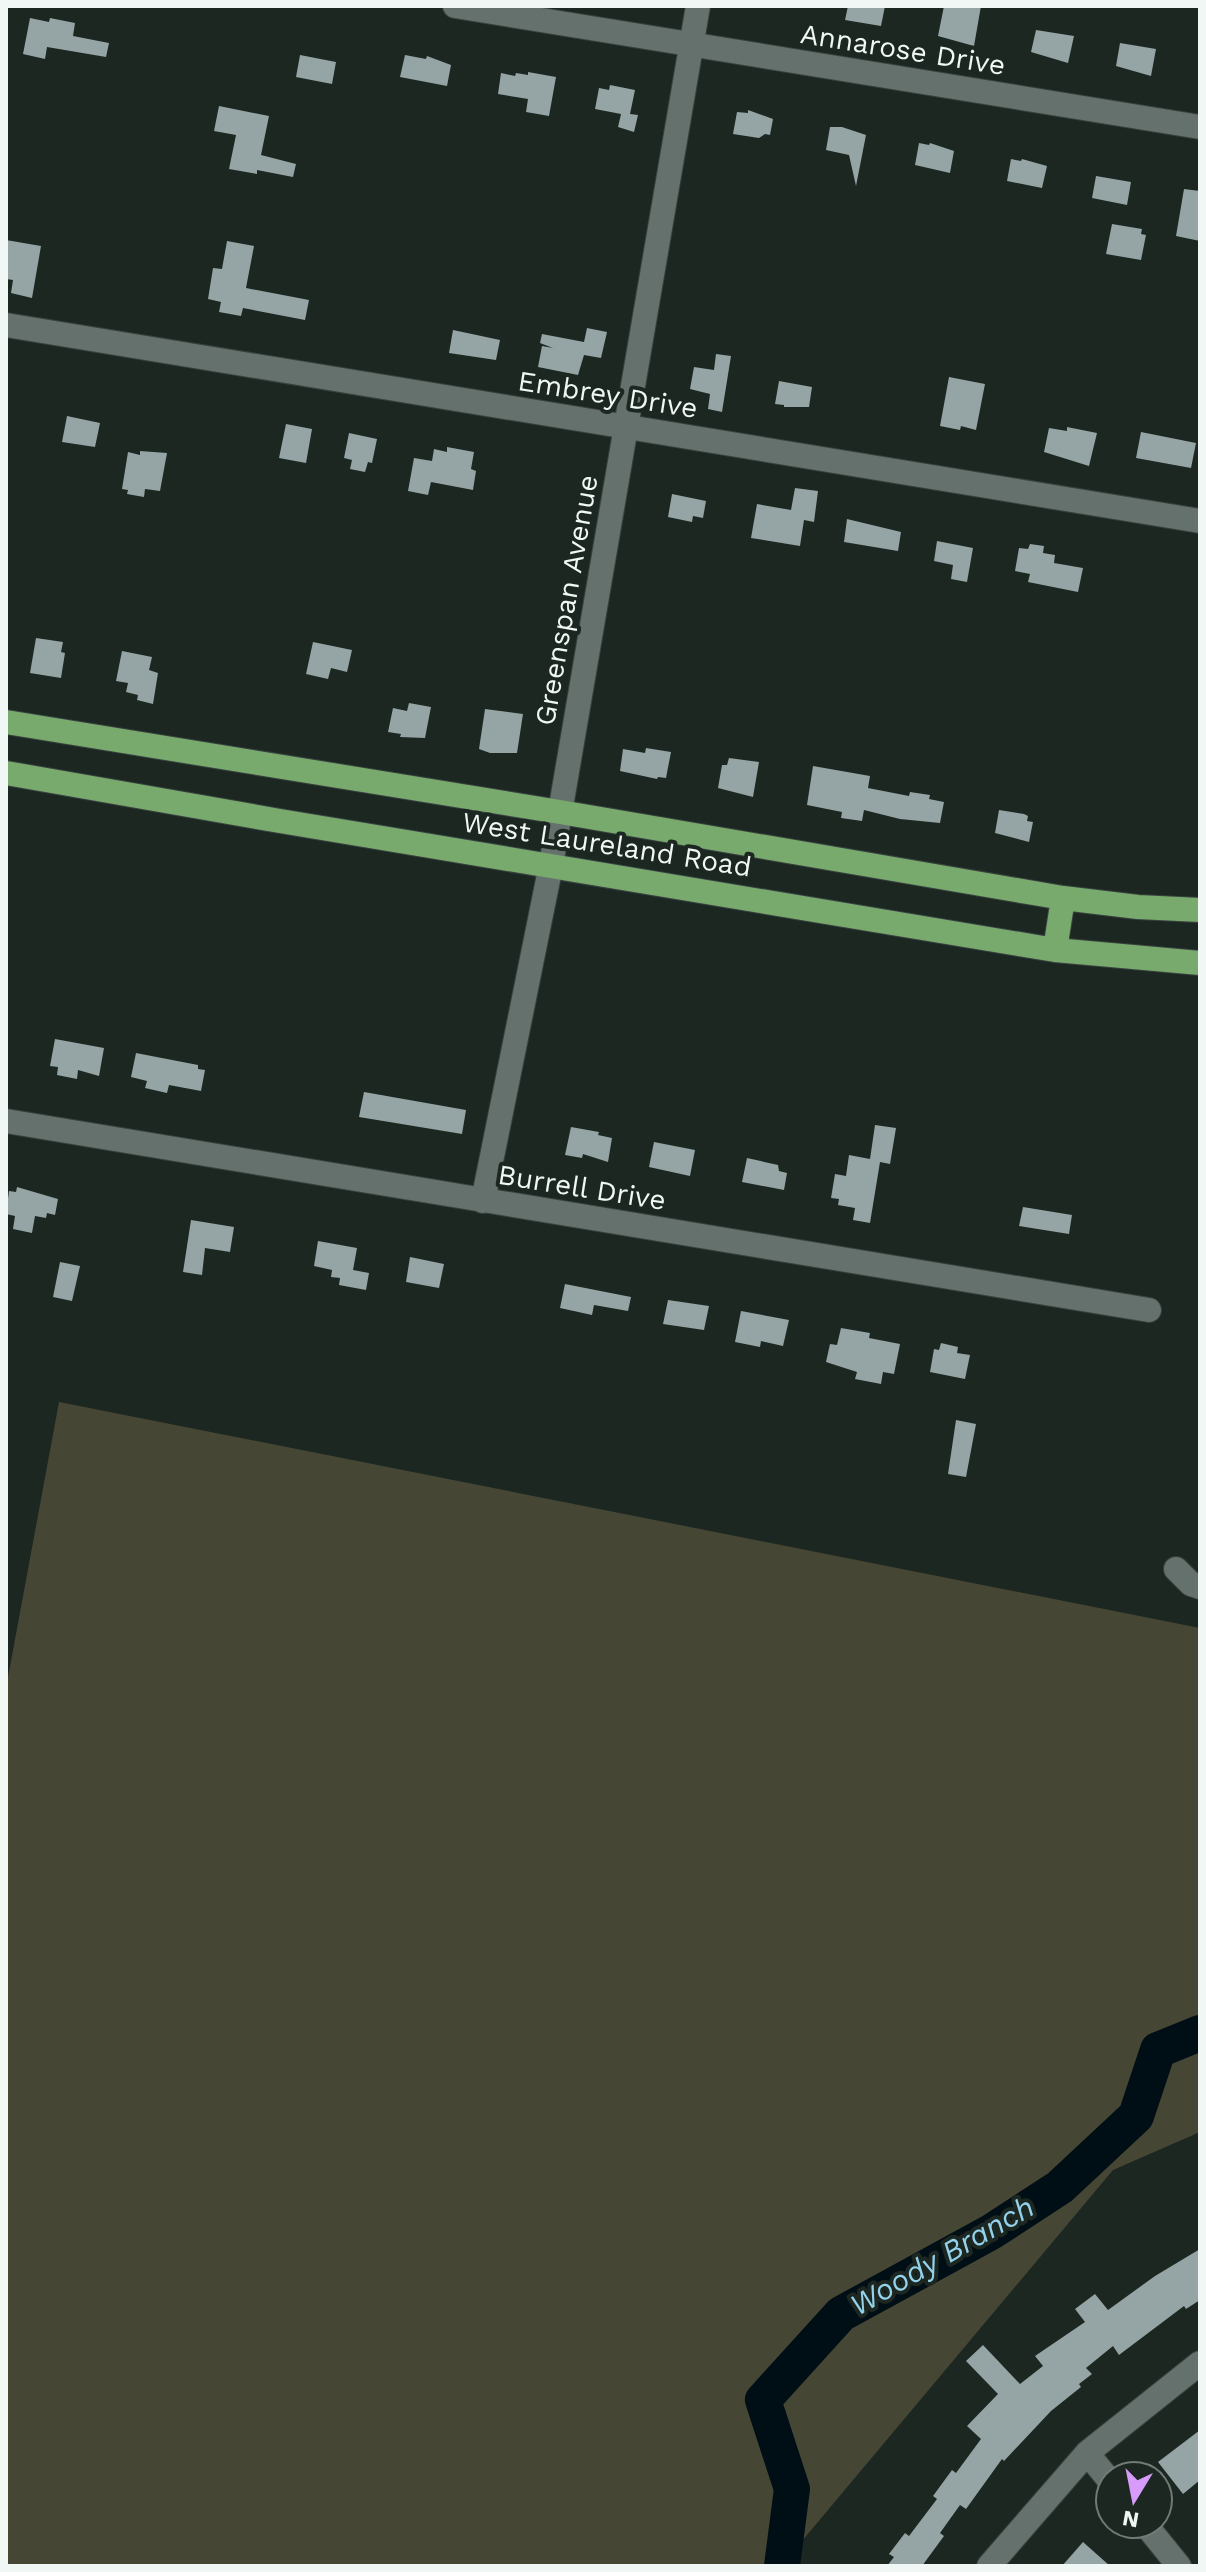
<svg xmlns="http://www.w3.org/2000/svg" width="1206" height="2572" font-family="'Work Sans',sans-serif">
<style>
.green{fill:#464634}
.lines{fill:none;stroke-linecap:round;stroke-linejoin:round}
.river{stroke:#000e16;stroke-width:36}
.building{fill:#95a4a4}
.minor-casing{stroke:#39423f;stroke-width:26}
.major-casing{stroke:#39423f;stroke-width:26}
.minor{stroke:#65716c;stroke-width:24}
.major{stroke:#78a96d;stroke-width:24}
.labels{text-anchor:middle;stroke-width:8;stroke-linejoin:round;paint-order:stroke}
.street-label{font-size:28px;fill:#f0f7f4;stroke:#1c2722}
.water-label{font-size:30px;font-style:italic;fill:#94d2eb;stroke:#1c2722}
</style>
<rect width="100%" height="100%" fill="#1c2722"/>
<path class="green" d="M59,1402L1200,1628V2132L1113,2170L781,2566H6V1688Z"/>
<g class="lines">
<path class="river" d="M782,2566L792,2489L763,2400L841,2314L991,2232L1060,2187L1136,2116L1158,2050L1200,2033"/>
</g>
<path class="building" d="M848,6H885L881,26L845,20Z
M944,6H981L974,46L938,36Z
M30,18L49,22L50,18L75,23L73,36L109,43L106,57L47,47L45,59L23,54Z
M1036,30L1074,36L1068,63L1031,52Z
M1120,43L1156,49L1151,76L1116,66Z
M300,55L336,62L332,84L296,77Z
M405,55L426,59L427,56L451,65L447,86L400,77Z
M528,72L556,77L549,116L526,112L528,99L498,94L501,73L515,76L516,73L528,75Z
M610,85L635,90L630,114L638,115L634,132L618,127L621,114L595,109L599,88L609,90Z
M219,106L269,116L261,155L296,164L293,177L257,170V174L229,169L236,135L214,131Z
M748,110L773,119L770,135L765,134L759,138L733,134L737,112L748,113Z
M830,127H842L866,135L856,186L849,155L826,150Z
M919,143L929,145L930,143L954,151L950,173L915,165Z
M1011,159L1021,161L1022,159L1047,166L1042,188L1007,181Z
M1096,176L1131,182L1127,205L1092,198Z
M1184,189L1200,191V241L1176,236Z
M1112,224L1142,229L1141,234L1146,235L1141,260L1106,254Z
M6,240L41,246L32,298L11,293L13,280L6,279Z
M227,241L254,246L246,288L309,300L305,320L243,308L241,316L219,312L221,302L208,299L213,268L222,269Z
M587,328L607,332L601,358L584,355L578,375L538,367L542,346L553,348L540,343L542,334L584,342Z
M453,330L500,340L496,360L449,353Z
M716,354L731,356L722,412L708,409L710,394L690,389L694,367L714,370Z
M949,377L985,384L976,430L961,426L960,430L940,426Z
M779,381L812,387L809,407H784V405L775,404Z
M67,416L100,423L95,447L62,442Z
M286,424L312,429L306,463L279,458Z
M1067,427L1097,433L1089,466L1044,452L1049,428L1067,431Z
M1141,432L1196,443L1191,468L1136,458Z
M349,433L377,439L372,463L368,462L365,472L350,469L352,460L344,458Z
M447,447L474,452L471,469L476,471L473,490L431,482L428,495L408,491L414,458L432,461L434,449L447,452Z
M140,451L167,453L160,491L145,489L144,497L127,494L128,490L122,489L128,452L140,455Z
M795,488L818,491L814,522L804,520L800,546L751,538L757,504L791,510Z
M672,494L706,501L703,518L693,516L692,522L668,517Z
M847,519L901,532L898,551L844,542Z
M937,541L973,548L967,582L951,579L953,565L934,561Z
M1030,544L1044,546L1043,553L1055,555L1054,563L1083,568L1078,592L1028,582L1030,574L1015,571L1019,548L1028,549Z
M36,638L63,642L61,652L65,653L61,678L30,673Z
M313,642L352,650L347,672L331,668L328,679L306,674Z
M122,651L152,657L149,670L158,673L153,704L137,700L138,695L126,692L128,683L116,681Z
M409,703L431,707L425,738L400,737L401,734L388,732L393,708L407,711Z
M485,709L523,714L517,753H490L479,749Z
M646,748L671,752L666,778L658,777L657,779L620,771L623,749L645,753Z
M729,758L759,762L753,797L718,788L722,765H727Z
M813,766L870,776L868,788L909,796L910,792L930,795L929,799L944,802L940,823L900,819L864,810L862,821L841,818L842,812L807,805Z
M999,810L1024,814L1028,816L1027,821L1033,822L1029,842L995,833Z
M55,1039L104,1048L99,1076L78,1070L77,1079L57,1075L58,1067L50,1066Z
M136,1053L198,1065V1069L205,1070L201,1091L169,1085L167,1093L145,1088L147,1081L131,1077Z
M364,1092L466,1110L462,1134L359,1117Z
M875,1125L896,1128L890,1164L880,1162L870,1223L853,1220L855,1208L838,1205L839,1199L831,1198L835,1174L846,1176L849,1155L870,1159Z
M571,1127L599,1132L598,1135L612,1138L608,1162L583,1154L582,1158L565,1155Z
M654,1142L695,1150L690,1176L649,1167Z
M747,1158L778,1165L779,1171L787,1173L784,1190L742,1182Z
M17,1187L58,1199L55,1215L47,1213L46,1218L35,1216L32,1233L13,1229L15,1216L6,1214L9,1191L16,1192Z
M1023,1207L1072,1215L1069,1234L1019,1226Z
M191,1220L234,1227L230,1252L205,1248L202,1275L183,1272Z
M318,1241L357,1248L353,1270L369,1273L366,1290L339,1285L340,1278L331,1277L332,1270L314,1266Z
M410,1257L444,1264L439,1288L406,1282Z
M60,1262L80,1266L72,1301L53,1297Z
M565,1284L631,1297L628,1311L594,1305L592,1315L560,1308Z
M668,1300L709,1306L704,1330L663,1324Z
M741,1311L789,1320L783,1346L761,1341L760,1347L735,1342Z
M841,1328L870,1333L869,1338L900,1344L894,1374L883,1372L881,1384L855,1379L857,1372L826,1362L830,1344L837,1345Z
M941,1343L958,1347L957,1353L970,1355L965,1379L930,1372L934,1349L939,1350Z
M956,1420L976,1424L966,1477L948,1474Z
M1200,2249V2300L1186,2309L1184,2306L1119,2355L1113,2346L1086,2368L1092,2374L1079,2384L1081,2387L1051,2411L1004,2461L1002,2459L966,2509L960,2505L940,2533L944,2536L922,2566H887L894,2557L889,2554L905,2533L909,2536L937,2499L933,2496L952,2470L956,2473L981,2439L967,2426L998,2394L966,2361L983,2345L1020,2384L1043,2366L1035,2356L1085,2322L1075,2309L1095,2294L1108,2310L1155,2276Z
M1200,2430V2480L1183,2494L1158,2462Z
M1083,2542L1110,2566H1062Z"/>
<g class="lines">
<defs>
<path id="minor" d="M455,6L1200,127
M6,325L1200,521
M6,1121L1149,1310
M483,1201L551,865L698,6
M1176,1569L1191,1584L1200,1587
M1087,2453L1110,2481
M1145,2524L1179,2566
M989,2566L1087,2453L1200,2363"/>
<path id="major" d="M6,722L560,812L1063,898L1138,907L1200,910
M6,773L280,821L1055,950L1200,963
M1055,950L1063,898"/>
</defs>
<use href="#minor" class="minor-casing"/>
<use href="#major" class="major-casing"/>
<use href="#minor" class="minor"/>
<use href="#major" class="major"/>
</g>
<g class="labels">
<g class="street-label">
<text transform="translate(903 49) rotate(9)" y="10">Annarose Drive</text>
<text transform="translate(608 394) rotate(9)" y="10">Embrey Drive</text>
<text transform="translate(566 600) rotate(-80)" y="10">Greenspan Avenue</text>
<text transform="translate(607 844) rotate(9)" y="10">West Laureland Road</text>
<text transform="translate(582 1187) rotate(9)" y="10">Burrell Drive</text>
</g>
<g class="water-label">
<text transform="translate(942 2256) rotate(-30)" y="10">Woody Branch</text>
</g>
</g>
<rect width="1206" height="2572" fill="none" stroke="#f0f7f4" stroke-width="16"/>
<g transform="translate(1134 2500) rotate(190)"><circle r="38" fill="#1c2722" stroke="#717a76" stroke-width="2"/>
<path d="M0-6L14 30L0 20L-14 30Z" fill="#d79bf9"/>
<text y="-12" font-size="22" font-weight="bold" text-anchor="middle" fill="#f0f7f4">N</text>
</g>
</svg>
